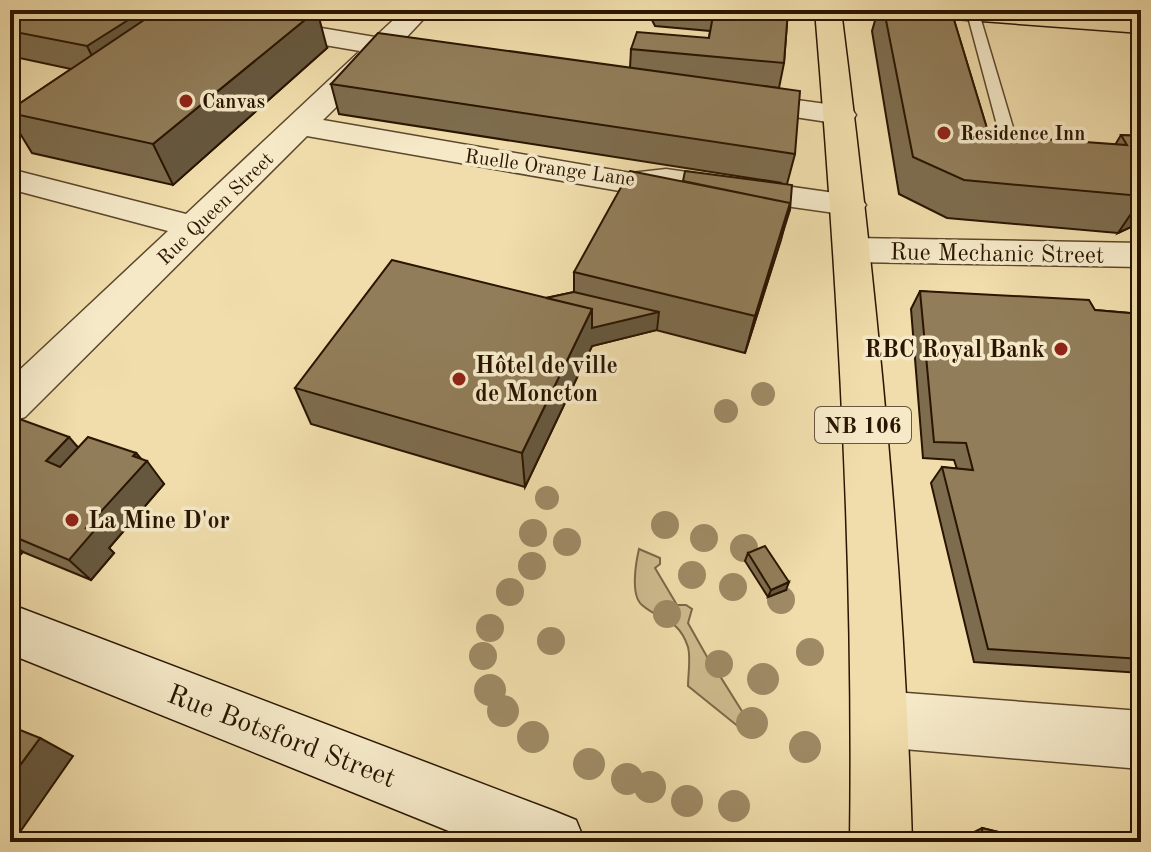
<svg xmlns="http://www.w3.org/2000/svg" width="1151" height="852" font-family="'Old Standard TT',serif">
<style>
.green{fill:#cebb8e;stroke:#7c6847;stroke-width:2}
.lines{fill:none;stroke-linecap:round;stroke-linejoin:round}
.lane-casing{stroke:#5c472b;stroke-width:3}
.street-casing{stroke:#5c472b;stroke-width:3}
.secondary-casing{stroke:#2a1500;stroke-width:3}
.primary-casing{stroke:#2a1500;stroke-width:3}
.lane{fill:#f5e9c8;fill-rule:evenodd}
.street{fill:#f5e9c8;fill-rule:evenodd}
.secondary{fill:#f5e9c8;fill-rule:evenodd}
.primary{fill:#f0ddab;fill-rule:evenodd}
.tree{fill:#9e8a65}
.wall{fill:#7d6c4d;stroke:#2a1500;stroke-width:2}
.shaded-wall{fill:#66583e;stroke:#2a1500;stroke-width:2}
.building{fill:#917d59;stroke:#2a1500;stroke-width:2}
.poi-dot{fill:#8f2418;stroke:#f5e9c8;stroke-width:3}
.labels{text-anchor:middle;stroke-width:7;stroke-linejoin:round;paint-order:stroke}
.far-poi-label{font-size:20px;font-weight:bold;fill:#2a1500;stroke:#f5e9c8;text-anchor:start}
.far-street-label{font-size:20px;fill:#2a1500;stroke:#f5e9c8}
.shield{fill:#f5e9c8;stroke:#67553c;stroke-width:2}
.shield-label{font-size:22px;font-weight:bold;fill:#2a1500}
.street-label{font-size:24px;fill:#2a1500;stroke:#f5e9c8}
.poi-label{font-size:24px;font-weight:bold;fill:#2a1500;stroke:#f5e9c8;text-anchor:start}
.near-street-label{font-size:28px;fill:#2a1500;stroke:#f5e9c8}
</style>
<rect width="100%" height="100%" fill="#f0ddab"/>
<filter id="stains"><feTurbulence type="fractalNoise" baseFrequency=".0025" numOctaves="4"/><feColorMatrix values="0 0 0 0 .2 0 0 0 0 .09 0 0 0 0 .02 0 0 0 .5 -.17"/></filter>
<radialGradient id="worn" r=".72"><stop offset=".6" stop-color="#630" stop-opacity="0"/><stop offset="1" stop-color="#630" stop-opacity=".3"/></radialGradient>
<path class="green" d="M639,549L660,558V564L655,568L677,605H686L692,609L688,623L706,655L709,660L716,658L724,661L725,670L720,676L745,716L757,715L759,727L750,736L688,686C688,675 691,658 688,647C678,617 660,621 642,605C630,595 636,562 639,549Z"/>
<g class="lines">
<defs>
<path id="lane" d="M968,10L979,13L1020,151L1018,154H1006L1004,151L967,13Z"/>
<path id="street" d="M154,10H213L375,37L404,10H432L402,42L435,48L439,54L435,60L425,62L388,56L323,120L631,173L666,169L849,195L861,198L866,205L861,212L849,215L666,189L631,193L307,136L25,417L10,422V379L168,231L10,189V169L186,214L360,51L167,18L158,15Z
M738,92L841,106L852,109L856,115L852,121L841,124L728,107L723,101L728,95Z
M853,238L1141,243V267L853,262L840,258L835,250L840,242Z
M880,691L1141,711V769L880,747L860,739L852,719L860,699Z"/>
<path id="secondary" d="M10,604L554,811L576,820L585,842H476L10,654Z"/>
<path id="primary" d="M815,10H841C876,286 904,564 912,842H850C854,565 838,286 815,10Z
M928,10H1045L1141,17V33L941,18L932,15Z"/>
</defs>
<use href="#lane" class="lane-casing"/>
<use href="#street" class="street-casing"/>
<use href="#secondary" class="secondary-casing"/>
<use href="#primary" class="primary-casing"/>
<use href="#lane" class="lane"/>
<use href="#street" class="street"/>
<use href="#secondary" class="secondary"/>
<use href="#primary" class="primary"/>
</g>
<g class="tree">
<circle cx="763" cy="394" r="12"/>
<circle cx="726" cy="411" r="12"/>
<circle cx="547" cy="498" r="12"/>
<circle cx="665" cy="525" r="14"/>
<circle cx="533" cy="533" r="14"/>
<circle cx="704" cy="538" r="14"/>
<circle cx="567" cy="542" r="14"/>
<circle cx="744" cy="548" r="14"/>
<circle cx="532" cy="566" r="14"/>
<circle cx="692" cy="575" r="14"/>
<circle cx="733" cy="587" r="14"/>
<circle cx="510" cy="592" r="14"/>
<circle cx="781" cy="600" r="14"/>
<circle cx="667" cy="614" r="14"/>
<circle cx="490" cy="628" r="14"/>
<circle cx="551" cy="641" r="14"/>
<circle cx="810" cy="652" r="14"/>
<circle cx="483" cy="656" r="14"/>
<circle cx="719" cy="664" r="14"/>
<circle cx="763" cy="679" r="16"/>
<circle cx="490" cy="690" r="16"/>
<circle cx="503" cy="711" r="16"/>
<circle cx="752" cy="723" r="16"/>
<circle cx="533" cy="737" r="16"/>
<circle cx="805" cy="747" r="16"/>
<circle cx="589" cy="764" r="16"/>
<circle cx="627" cy="779" r="16"/>
<circle cx="650" cy="787" r="16"/>
<circle cx="687" cy="801" r="16"/>
<circle cx="734" cy="806" r="16"/>
</g>
<path class="wall" d="M10,10H152L154,14L327,48L173,185L32,153L10,117V110L71,69L10,56Z
M647,10H788L784,63L779,88L764,86L795,154L787,184L790,210L745,353L656,330L592,346L525,487L311,424L295,388L546,298L574,292V272L683,181L782,183L339,114L331,84L630,68L631,49L709,38L710,31L655,26Z
M878,10H951L989,135L1115,145L1121,135L1141,136V213L1131,227L1118,233L947,218L899,194L872,31Z
M920,291L1095,310L1141,314V673L974,662L931,483L942,467L957,469L954,460L923,458L911,309Z
M10,421L78,447L136,453L164,484L109,548L114,553L91,580L23,552L15,560L10,558Z
M748,553L786,590L768,597L745,561Z
M982,828L1039,842H956V841Z"/>
<path class="shaded-wall" d="M134,10H152L157,22L102,76L87,46Z
M317,10L327,48L173,185L153,144Z
M1141,199V213L1131,227L1118,233Z
M790,203L781,240L745,353L755,316Z
M592,309L659,312L657,330L592,346L525,487L522,453Z
M69,437L89,460L67,484L46,461Z
M136,453L144,464L147,461L164,484L109,548L114,553L91,580L69,560L86,528Z
M10,541L23,552L15,560L10,556Z
M789,582L786,590L768,597L771,590Z
M40,738L73,756L13,842H10V779Z"/>
<path class="building" d="M10,10H144L87,46L10,31Z
M159,10H317L153,144L10,113V110Z
M714,10H788L784,63L631,49L637,32L709,38Z
M884,10H951L989,135L1127,145L1121,135L1141,136V196L964,180L913,157Z
M378,33L800,91L795,154L331,84Z
M630,171L790,203L755,316L574,272Z
M685,171L792,185L790,210H789L790,203L683,181Z
M392,260L592,309L522,453L295,388Z
M920,291L1089,300L1095,310L1141,314V659L988,649L942,467L973,470L966,443L934,442Z
M574,292L659,312L592,328V309L546,298Z
M14,417L69,437L46,461L60,467L88,437L136,453L133,456L147,461L86,528L94,531L69,560L10,535V421Z
M765,546L789,582L771,590L748,553Z
M10,726L40,738L10,779Z
M982,828L1039,842H983Z
M270,838L279,842H268Z"/>
<g class="poi-dot">
<circle cx="186" cy="101" r="8"/>
<circle cx="944" cy="133" r="8"/>
<circle cx="1061" cy="349" r="8"/>
<circle cx="459" cy="379" r="8"/>
<circle cx="72" cy="520" r="8"/>
</g>
<g class="labels">
<g class="far-poi-label">
<text x="202" y="108">Canvas</text>
<text x="960" y="140">Residence Inn</text>
</g>
<g class="far-street-label">
<text transform="translate(550 167) rotate(8)" y="7">Ruelle Orange Lane</text>
<text transform="translate(215 208) rotate(-44)" y="7">Rue Queen Street</text>
</g>
<rect class="shield" x="815" y="407" width="96" height="36" rx="6"/>
<g class="shield-label">
<text x="863" y="433">NB 106</text>
</g>
<g class="street-label">
<text transform="translate(997 253) rotate(1)" y="8">Rue Mechanic Street</text>
</g>
<g class="poi-label">
<text x="1045" y="357" text-anchor="end">RBC Royal Bank</text>
<text x="475" y="373">Hôtel de ville<tspan x="475" dy="28">de Moncton</tspan></text>
<text x="88" y="528">La Mine D'or</text>
</g>
<g class="near-street-label">
<text transform="translate(282 735) rotate(21)" y="10">Rue Botsford Street</text>
</g>
</g>
<rect width="1151" height="852" fill="none" stroke="#f0ddab" stroke-width="40"/>
<rect x="12" y="12" width="1127" height="828" fill="none" stroke="#2a1500" stroke-width="4"/>
<rect x="20" y="20" width="1111" height="812" fill="none" stroke="#2a1500" stroke-width="2"/>
<rect width="100%" height="100%" filter="url(#stains)"/>
<rect width="100%" height="100%" fill="url(#worn)"/>
</svg>
